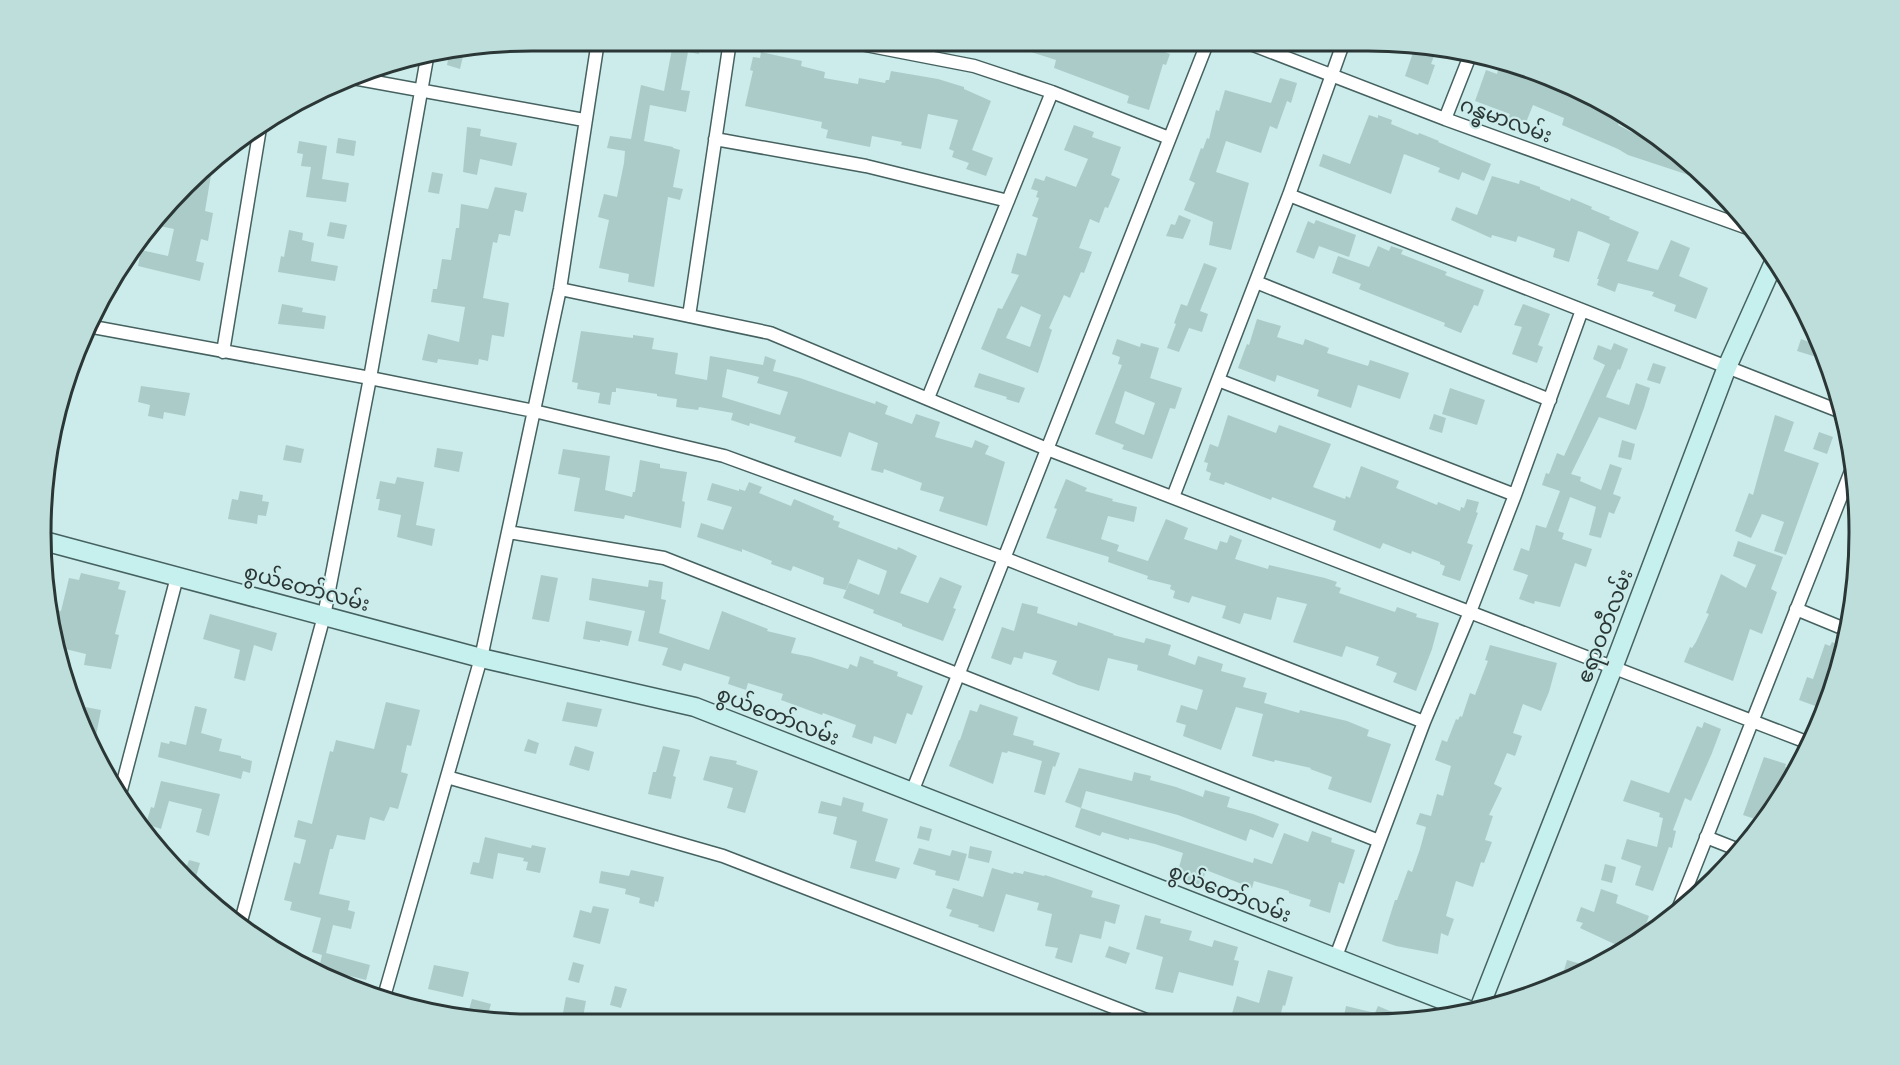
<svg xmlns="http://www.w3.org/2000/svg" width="1900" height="1065" font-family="Mulish,'Noto Sans Myanmar',sans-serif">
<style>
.building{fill:#abcbc9;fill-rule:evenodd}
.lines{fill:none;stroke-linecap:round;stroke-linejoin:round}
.street-casing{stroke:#456160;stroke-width:15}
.secondary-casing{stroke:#456160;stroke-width:21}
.street{stroke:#fff;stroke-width:12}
.secondary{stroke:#c6f0ee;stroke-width:18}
.labels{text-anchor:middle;stroke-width:4.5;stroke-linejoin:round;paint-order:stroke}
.street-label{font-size:21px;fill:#2a3736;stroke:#cbecea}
.rim{fill:none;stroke:#2a3736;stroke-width:3}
</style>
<rect width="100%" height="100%" fill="#cbecea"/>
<path class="building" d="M658,41H701L699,54L688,52L681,90L690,91L686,112L650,105L644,141L673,147V148L680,150L673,187L683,189L680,200L668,197L654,287L628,282L629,274L599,268L609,220L598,217L604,194L617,197L624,163L625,151L607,148L610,136L631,139L641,85L664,91L672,49L657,47Z
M1031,41H1166L1162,51L1170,54L1166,65L1163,64L1149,110L1127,103L1129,96L1054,68L1056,60L1028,51Z
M1416,44L1437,48L1431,64L1435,65L1428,85L1405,76Z
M464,52L460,69L447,65L449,54Z
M761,52L802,61L801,66L825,72L824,78L858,84L859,78L885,83L886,80H889L891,71L938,79L964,87V89L991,101L972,150L993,158L986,176L966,169L969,163L952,157L954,151L949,149L958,120L928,114L921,149L901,145L902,142L872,136L870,147L826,138L828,130L821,128L822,122L745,106L753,71L750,70L753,57L760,58Z
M1501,60L1614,107L1623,113L1618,125L1651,142L1654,135L1692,163L1710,182L1628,155L1618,149L1562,125L1564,118L1533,105L1525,125L1508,118L1510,114L1475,101L1486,70L1497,74Z
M1280,78L1297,83L1291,103L1287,101L1277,129L1270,126L1261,153L1226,141L1216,172L1249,183L1231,250L1209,245L1213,222L1184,210L1195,183L1189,180L1201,148L1203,149L1207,138L1209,139L1216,110L1219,111L1225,90L1271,103Z
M1369,115L1378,118V115L1392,120L1391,124L1418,135L1419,133L1439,141L1438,142L1491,164L1484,181L1462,172L1459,180L1438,172L1440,168L1404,154L1391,194L1319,166L1323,154L1350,164Z
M1074,125L1094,132L1092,137L1121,147L1111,175L1120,179L1108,208L1105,207L1099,223L1090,219L1079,248L1092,252L1084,273L1081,272L1070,298L1064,295L1049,328L1052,330L1038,373L981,349L998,308L1002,309L1019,275L1011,273L1017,253L1026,256L1038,218L1032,216L1039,198L1036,197L1038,191L1031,189L1035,178L1044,181L1046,176L1076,187L1088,159L1064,150ZM1021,306L1041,315L1030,347L1006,338Z
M467,127L481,129L480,136L517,143L512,166L480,159L477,175L463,172Z
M338,138L356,141L354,156L336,153Z
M299,141L327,146L322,179L349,183L346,202L306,197L311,167L301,166L303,154L297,153Z
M213,163L205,211L213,213L208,241L201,239L196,261L204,263L200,281L138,266L141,250L168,256L174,229L155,225Z
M432,172L443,174L439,194L428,192Z
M1492,176L1519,184L1520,180L1540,187V189L1570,201L1571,198L1592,207L1591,209L1610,217L1609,219L1639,232L1627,261L1658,270L1671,240L1690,248L1679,276L1708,288L1696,319L1674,311L1676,305L1652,296L1654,292L1618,283L1615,292L1597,285L1599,279H1597L1610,244L1582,232L1578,231L1569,262L1553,257L1555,249L1518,236L1516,242L1492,235L1491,238L1451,220L1456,207L1477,215Z
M495,187L527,193L523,212L515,210L510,236L499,234L497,243L493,242L483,298L509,303L504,337L492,335L488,361L479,359L478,365L438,359L437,363L422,360L428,334L459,342L465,307L431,302L433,289H437L442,259L451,260L456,228H459L461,204L488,209Z
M1179,215L1191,220L1183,239L1166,236L1171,224L1175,225Z
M1316,220L1356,235L1349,257L1319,246L1314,259L1296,252L1308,221L1314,224Z
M330,222L347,225L344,239L327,236Z
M289,230L303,233L302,240L314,243L311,261L338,266L335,281L278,272L281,256L284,257Z
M1378,246L1389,251L1391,246L1403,250L1401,254L1447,272L1445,275L1484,290L1478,306L1474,305L1461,333L1444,326L1445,323L1359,289L1361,284L1332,273L1338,256L1369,267Z
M1204,263L1217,268L1200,311L1208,314L1202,332L1189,328L1179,352L1167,348L1176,324L1174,323L1181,304L1187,306Z
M282,304L303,308L302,312L326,316L324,329L278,324Z
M1523,304L1550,314L1538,345L1543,347L1537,363L1512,354L1522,327L1514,325Z
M1257,319L1281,326L1277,337L1303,345L1305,339L1329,348L1327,353L1368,366L1370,360L1409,373L1400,399L1358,385L1351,408L1317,396L1319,390L1277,375L1275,382L1238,368L1247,344L1249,345Z
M581,331L633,338V335L654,338L652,349L678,353L675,374L707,380L710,356L763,365L765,356L776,360L773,371L800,378L875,404L876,401L888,406L885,414L912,424L916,414L940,422L935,437L972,448L975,440L989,446L985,454L1005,462L987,526L939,511L944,497L920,490L922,483L884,469L883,473L871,470L878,443L849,432L841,457L794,442L796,437L750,423L749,426L731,420L733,413L699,407L698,410L676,407L677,399L657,396V394L616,388V392H612L610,405L598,403L600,393L577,389L578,383L572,382ZM727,369L759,377L757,383L788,392L780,415L722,397Z
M1117,339L1140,347L1141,343L1159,348L1150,378L1182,388L1175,409L1170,408L1152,459L1122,449L1124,445L1095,434L1122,365L1118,364L1120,357L1112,354ZM1125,391L1155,403L1144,435L1115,423Z
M1801,339L1820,346L1826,360L1797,351Z
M1614,343L1628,349L1620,370L1618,369L1606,397L1629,405L1636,383L1650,388L1644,408L1636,430L1599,417L1571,474L1581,477L1580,481L1601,490L1610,464L1622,468L1613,494L1621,497L1614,514L1609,512L1601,538L1589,535L1596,507L1570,497L1558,531L1564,533L1562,539L1592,549L1586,567L1575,563L1560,607L1535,601L1534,604L1519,599L1528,575L1513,570L1521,548L1529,551L1536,525L1546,528L1560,491L1542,485L1546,473L1549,474L1557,453L1564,456L1605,365L1593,359L1598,345L1611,350Z
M1653,363L1666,367L1660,384L1647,380Z
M979,373L1025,388L1019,403L1006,399L1007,397L974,387Z
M141,386L190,393L185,416L164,412L163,419L148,416L150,405L138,402Z
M1450,388L1485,400L1477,425L1442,414Z
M1434,414L1446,418L1442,433L1429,429Z
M1228,415L1276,433L1279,425L1331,444L1313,487L1345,499L1346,496L1350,498L1361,466L1399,481L1396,488L1437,505L1438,502L1460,511L1461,507L1464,508L1467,499L1479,502L1476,512L1478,513L1467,543L1473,545L1460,581L1442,575L1445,566L1440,564V562L1412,551L1411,554L1383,543L1380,549L1333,530L1336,521L1272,497L1271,500L1225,482L1224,485L1209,480L1211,473L1206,471L1208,463L1204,462L1210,444L1218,447Z
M1775,415L1794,422L1784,451L1819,463L1786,555L1774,551L1784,522L1762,514L1751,538L1735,531L1749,493L1753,495Z
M1819,432L1833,437L1827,454L1813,449Z
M1622,440L1635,444L1631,460L1618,457Z
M286,445L304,449L301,463L283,460Z
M437,448L463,452L459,472L434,467Z
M563,449L610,456L605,490L632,497L633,492H635L640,460L660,464V468L687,472L682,501L685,502L681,528L625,515L624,519L574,511L580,478L558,474Z
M397,477L424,482L416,525L435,529L432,546L397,537L401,515L378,510L380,499H376L380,481L395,484Z
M1066,479L1087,488L1085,491L1113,499L1112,501L1137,507L1134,522L1108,516L1101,539L1119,545L1117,551L1148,561L1166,519L1188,528L1184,539L1217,550L1220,541L1227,543L1230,535L1242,540L1235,559L1268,569L1269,565L1325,578L1337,582L1335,586L1341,588L1339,593L1395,612L1397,607L1417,614L1416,617L1439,623L1432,649L1416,691L1393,682L1397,673L1376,665L1379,657L1346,646L1342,657L1293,642L1307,604L1277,597L1271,620L1244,613L1240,624L1222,618L1226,606L1192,596L1189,603L1173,598L1175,591L1170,589L1171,585L1147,579L1148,576L1108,562L1109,557L1046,538L1057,509L1054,508Z
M749,482L762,487L759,493L791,506L794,499L834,516L833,520L840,522L838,527L897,550L898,547L917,556L900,593L928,603L940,577L962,586L953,608L956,609L943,641L902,626V624L873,613L874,610L843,598L849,583L879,595L887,571L858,559L846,590L823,584L824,578L793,566L791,571L771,564L772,561L742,549V552L697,537L701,523L723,530L732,507L707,500L712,483L739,491V489L745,491Z
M240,491L263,495L262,501L269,502L266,516L258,515L257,524L228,519L232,499L238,500Z
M1738,541L1783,557L1771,589L1777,592L1762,634L1750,629L1733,681L1684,662L1690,647L1692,648L1696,642L1709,614L1706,613L1721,574L1746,588L1756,565L1733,556Z
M81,573L120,582L118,589L126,591L115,634L119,635L111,669L84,665L86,654L61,648L52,609L61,611L69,578L79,580Z
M541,575L558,578L549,622L532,619Z
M592,578L648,587L649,580L663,582L661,599L666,600L659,633L709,650L722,611L768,629L767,631L796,638L791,653L811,657L848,669L850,664L857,667L860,656L874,661L873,663L898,672L897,676L923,686L912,715L907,713L896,744L874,736L872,744L852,737L856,725L823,713L822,715L781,700L783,694L748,683L746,690L728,684L730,677L684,663L681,671L662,665L668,648L638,641L645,611L589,600Z
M1022,603L1038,607L1037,613L1077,626L1078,622L1114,634L1113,635L1144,643L1146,638L1171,645L1168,655L1195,665L1198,656L1223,664L1221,671L1246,678L1243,687L1267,693L1264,703L1299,713L1300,710L1347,721L1369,730L1367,736L1391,744L1371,803L1328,789L1332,777L1310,769L1311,768L1275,760L1274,762L1252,756L1263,714L1236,707L1221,750L1183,736L1186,725L1176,722L1181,705L1197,710L1203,690L1137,670L1138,665L1108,658L1099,691L1078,685L1052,674L1057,661L1024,652L1022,659L1014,657L1011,665L991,658L1002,627L1014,631Z
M210,614L277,633L272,651L254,645L245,681L234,678L240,650L203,639Z
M586,621L632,631L628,646L600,640V642L583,639Z
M1832,642L1844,647L1837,673L1831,671L1818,707L1799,700L1807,677L1813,679L1825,644L1830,646Z
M1490,645L1557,663L1549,692L1541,711L1523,704L1513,733L1522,736L1515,756L1507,753L1494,784L1502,788L1489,815L1493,816L1485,840L1492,842L1484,863L1481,862L1473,887L1456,881L1446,916L1454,919L1448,936L1441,933L1438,954L1396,946L1382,941L1395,900H1397L1408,870L1412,872L1420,849L1426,827L1416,824L1420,813L1431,816L1437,794L1443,796L1451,766L1435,760L1442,740L1447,742L1456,719L1458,720L1460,716L1462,717L1470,693L1475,695L1488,661L1485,660Z
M386,702L420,710L411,746L407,745L401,772L408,774L398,809L390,807L384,821L370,817L365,840L337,835L333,849H330L319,894L350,901L348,910L355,912L351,929L333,925L326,953L370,965L366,980L346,975L345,980L318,973L322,955L312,952L321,918L290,910L292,902L284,900L294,862L300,864L306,840L294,837L298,820L312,824L330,751L333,752L336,740L374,749Z
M567,702L602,709L597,727L562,721Z
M980,704L1018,717L1013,735L1034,741L1033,745L1060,753L1055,767L1053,766L1045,795L1034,792L1042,761L1008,751L1007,753L1002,752L993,784L949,766L959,740H960L970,710L977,712Z
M80,706L101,710L94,746L78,720Z
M195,706L207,709L201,733L222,739L219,751L241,756V758L252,761L250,773L243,771L241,779L158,757L161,742L169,744L170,741L186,745Z
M1704,722L1721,729L1712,753L1691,801L1685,798L1673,830L1676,831L1672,848L1669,847L1653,891L1635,885L1641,866L1621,859L1627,839L1657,847L1663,818L1659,817L1660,813L1623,801L1631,780L1669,793L1697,726L1702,728Z
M528,739L539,743L536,754L524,751Z
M575,746L594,752L589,771L569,765Z
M663,746L680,750L673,776L676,777L671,799L648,794L653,772H656Z
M710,756L737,761L736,764L758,771L745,813L727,808L733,788L703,780Z
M1764,757L1786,764L1785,767L1797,772L1793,779L1761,821L1743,815Z
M1079,768L1132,781L1134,772L1151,776L1150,780L1176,787L1203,797L1205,790L1230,797L1227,807L1253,814L1279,824L1273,838L1250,829L1246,841L1178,815L1086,791L1081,808L1065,802Z
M161,781L220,794L209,836L196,832L202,809L169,801L161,829L146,824L151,807L154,808Z
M843,797L864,803L862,811L888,819L875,861L900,868L896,879L850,868L857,841L833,834L837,817L818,813L821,801L841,806Z
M1081,808L1253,863L1254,858L1272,864L1284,833L1308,842L1312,831L1332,838L1331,842L1355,850L1344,884L1339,882L1330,913L1309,906L1311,900L1289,893V891L1254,881L1252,888L1206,870L1201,886L1176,878L1183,853L1155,844L1129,838V840L1102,832L1100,836L1075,827Z
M920,826L932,829L929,841L917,838Z
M485,837L531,848L532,845L546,848L540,873L526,870L528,862L523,861L524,858L498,853L493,879L470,874L473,862L479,863Z
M970,846L992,851L989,863L968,858Z
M919,848L950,856L952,850L967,854L959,881L935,875L936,871L913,864Z
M189,860L200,863L195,880L184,874Z
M1605,864L1616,867L1612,883L1601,880Z
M992,868L1013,874L1014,872L1023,874L1024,871L1044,876L1045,875L1093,891L1091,897L1120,905L1115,924L1105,921L1101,939L1080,934L1072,963L1055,958L1058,948L1045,946L1052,914L1037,910L1039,903L1006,894L994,932L978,927L979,925L949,916L952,910L946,908L953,888L983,897Z
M631,870L664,877L658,902L655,901L654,907L639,903L640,898L625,894L626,889L599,883L601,871L629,876Z
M1601,889L1618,895L1616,903L1649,916L1639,943L1625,949L1580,928L1583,923L1576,921L1581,907L1594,912Z
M593,906L609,909L600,944L573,937L580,910L591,913Z
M1145,915L1161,919L1160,923L1192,931L1189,940L1212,947L1214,940L1238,947L1234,960L1239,961L1233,986L1179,972L1173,993L1155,989L1163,957L1136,949Z
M1109,946L1130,953L1126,964L1105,957Z
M1567,960L1581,964L1578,972L1561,981Z
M573,962L584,965L579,983L568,980Z
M434,965L469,972L463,997L428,989Z
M1268,970L1293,977L1285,1006L1283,1005L1279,1021H1230L1237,996L1259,1003Z
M615,986L627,989L621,1008L610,1005Z
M566,997L586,1001L583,1017L563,1013Z
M472,999L491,1004L486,1021L467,1017Z
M1346,1006L1375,1013L1378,1006L1411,1020L1343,1021Z"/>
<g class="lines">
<defs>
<path id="street" d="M845,41L974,66L1052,92L1169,138
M1243,41L1445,119L1756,231
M353,78L584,120
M1445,119L1471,53
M715,139L866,166L1008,201
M1289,195L1844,413
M1256,282L1550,400
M560,289L770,333L1047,449L1809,743
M689,316L730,41
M93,327L370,378L534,411L724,456L1004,558L1424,722
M223,352L260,128
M1218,380L1515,495
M928,398L1052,92
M1173,497L1289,195L1344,41
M508,532L664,558L1379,841
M1796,609L1847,630
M447,777L723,856L1149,1021
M121,790L177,577
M912,792L1208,41
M1706,837L1739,850
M1677,912L1853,466
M241,921L324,616L370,378L427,58
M1335,959L1424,722L1470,612L1515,495L1582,310
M383,1000L481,658L560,289L598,41"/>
<path id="secondary" d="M44,541L481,658L695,707L1471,1011
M1479,1009L1613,668L1727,367L1775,260"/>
</defs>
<use href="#street" class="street-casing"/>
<use href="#secondary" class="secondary-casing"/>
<use href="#street" class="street"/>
<use href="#secondary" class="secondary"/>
</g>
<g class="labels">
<g class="street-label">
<text transform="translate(1506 120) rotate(20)" y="7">ဂန္ဓမာလမ်း</text>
<text transform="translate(307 588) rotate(15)" y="7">စွယ်တော်လမ်း</text>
<text transform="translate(1605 626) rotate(-69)" y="7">ဧရာဝတီလမ်း</text>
<text transform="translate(778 716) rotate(21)" y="7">စွယ်တော်လမ်း</text>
<text transform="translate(1230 893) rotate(21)" y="7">စွယ်တော်လမ်း</text>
</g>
</g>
<path d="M0 0H1900V1065H0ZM532 51H1368A481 481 0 0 1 1849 532V533A481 481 0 0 1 1368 1014H532A481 481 0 0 1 51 533V532A481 481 0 0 1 532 51Z" fill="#bededc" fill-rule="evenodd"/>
<path class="rim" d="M532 51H1368A481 481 0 0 1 1849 532V533A481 481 0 0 1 1368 1014H532A481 481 0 0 1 51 533V532A481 481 0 0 1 532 51Z"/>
</svg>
